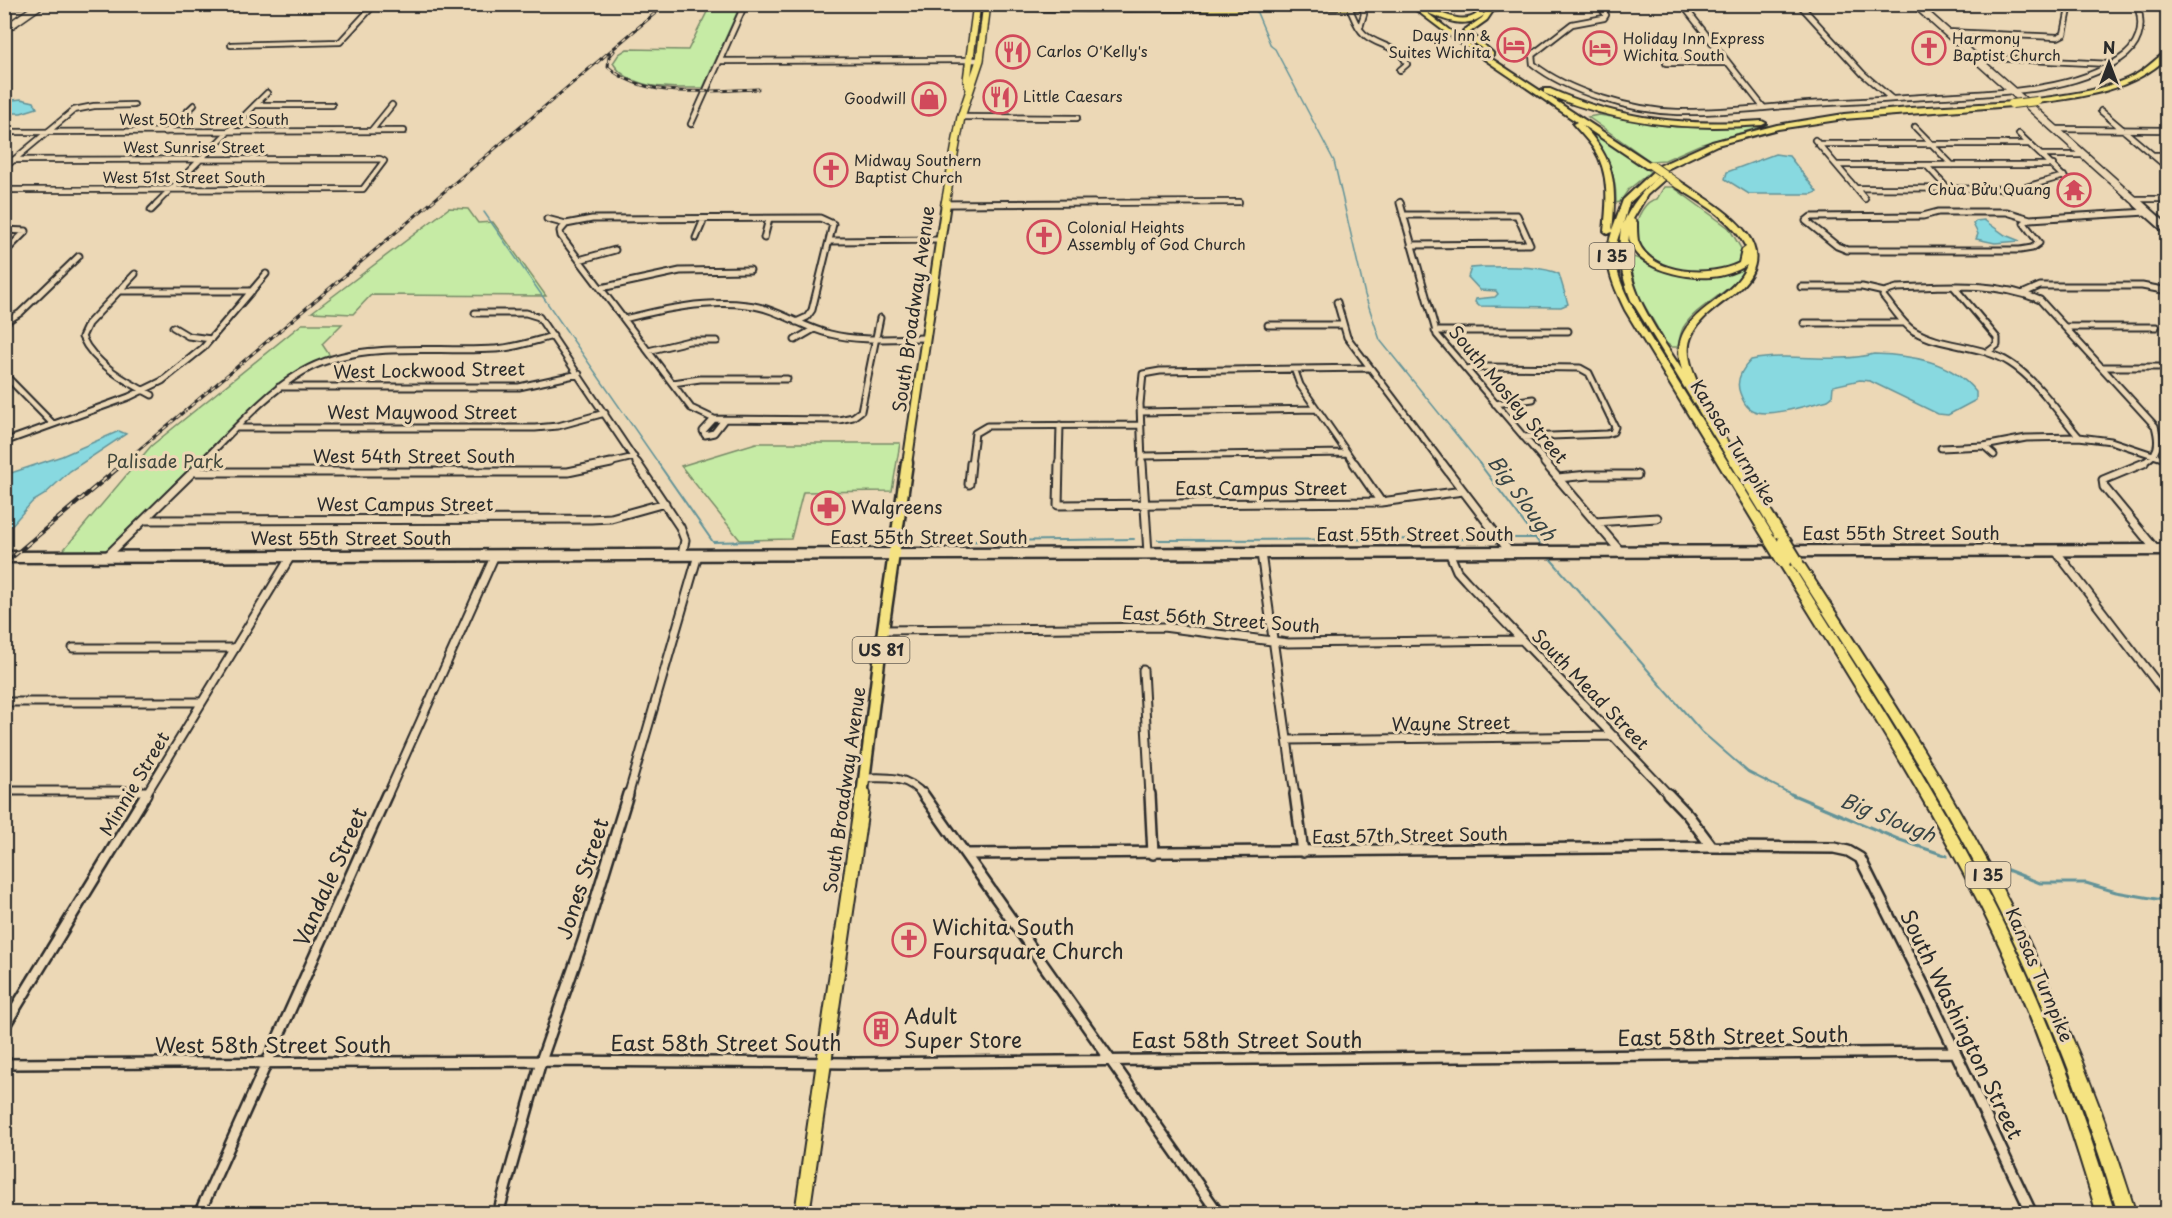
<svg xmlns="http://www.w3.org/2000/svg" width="2172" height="1218" font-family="'Playpen Sans',sans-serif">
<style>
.green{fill:#c6eba5;stroke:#788b68;stroke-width:1.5}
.water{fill:#88d9e0;stroke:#639398;stroke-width:1.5}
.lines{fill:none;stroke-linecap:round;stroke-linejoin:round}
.stream-far2{stroke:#639398;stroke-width:1.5}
.stream-far1{stroke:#639398;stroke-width:2}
.stream{stroke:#639398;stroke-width:3}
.street-far3-casing{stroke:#2b2b2b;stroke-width:8}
.street-far2-casing{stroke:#2b2b2b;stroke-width:9}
.street-far1-casing{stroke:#2b2b2b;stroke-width:11}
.street-casing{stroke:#2b2b2b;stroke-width:14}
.secondary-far2-casing{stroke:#2b2b2b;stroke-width:10}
.secondary-far1-casing{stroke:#2b2b2b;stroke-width:12}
.secondary-casing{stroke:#2b2b2b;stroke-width:15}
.primary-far3-casing{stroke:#2b2b2b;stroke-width:10}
.primary-far2-casing{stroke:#2b2b2b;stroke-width:12}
.primary-far1-casing{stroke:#2b2b2b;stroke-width:15}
.primary-casing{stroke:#2b2b2b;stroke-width:18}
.highway-casing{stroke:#2b2b2b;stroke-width:4}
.street-far3{stroke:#ecd8b6;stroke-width:4.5}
.street-far2{stroke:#ecd8b6;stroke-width:5}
.street-far1{stroke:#ecd8b6;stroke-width:7}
.street{stroke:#ecd8b6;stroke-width:9}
.secondary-far2{stroke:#ecd8b6;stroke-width:7}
.secondary-far1{stroke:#ecd8b6;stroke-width:8}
.secondary{stroke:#ecd8b6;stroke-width:10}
.primary-far3{stroke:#f5e382;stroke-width:7}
.primary-far2{stroke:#f5e382;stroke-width:8}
.primary-far1{stroke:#f5e382;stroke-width:10}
.primary{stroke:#f5e382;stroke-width:14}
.highway{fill:#f5e382;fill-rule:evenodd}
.rail-far1-casing{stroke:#2b2b2b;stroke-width:3}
.rail-casing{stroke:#2b2b2b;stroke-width:4.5}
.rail-far1{stroke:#ecd8b6;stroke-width:1.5;stroke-dasharray:4.5;stroke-linecap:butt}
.rail{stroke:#ecd8b6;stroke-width:2;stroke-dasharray:7;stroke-linecap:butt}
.primary-bridge-casing{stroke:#2b2b2b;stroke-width:10;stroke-linecap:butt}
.highway-bridge-far1-casing{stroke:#2b2b2b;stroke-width:10;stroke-linecap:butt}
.highway-bridge-casing{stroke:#2b2b2b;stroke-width:16;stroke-linecap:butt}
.primary-bridge{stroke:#f5e382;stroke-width:7}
.highway-bridge-far1{stroke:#f5e382;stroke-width:8}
.highway-bridge{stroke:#f5e382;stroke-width:12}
.labels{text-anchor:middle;stroke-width:6;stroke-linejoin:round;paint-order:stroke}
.far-poi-label{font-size:15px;fill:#2b2b2b;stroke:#ecd8b6;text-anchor:start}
.far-street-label{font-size:15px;fill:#2b2b2b;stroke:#ecd8b6}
.shield{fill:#ecd8b6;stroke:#655f55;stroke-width:1.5}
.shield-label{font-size:16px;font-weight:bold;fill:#2b2b2b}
.street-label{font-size:18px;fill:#2b2b2b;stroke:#ecd8b6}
.park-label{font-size:18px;fill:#42483d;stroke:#ecd8b6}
.poi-label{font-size:18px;fill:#2b2b2b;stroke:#ecd8b6;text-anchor:start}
.water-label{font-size:20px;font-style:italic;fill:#394546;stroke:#ecd8b6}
.near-street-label{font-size:21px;fill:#2b2b2b;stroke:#ecd8b6}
.near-poi-label{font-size:21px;fill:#2b2b2b;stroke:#ecd8b6;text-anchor:start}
</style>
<rect width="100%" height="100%" fill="#ecd8b6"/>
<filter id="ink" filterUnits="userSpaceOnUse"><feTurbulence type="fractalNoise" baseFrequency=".0167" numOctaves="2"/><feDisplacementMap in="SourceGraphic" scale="12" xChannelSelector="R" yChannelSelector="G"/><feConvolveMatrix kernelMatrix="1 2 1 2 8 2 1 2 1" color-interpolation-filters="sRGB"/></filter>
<g filter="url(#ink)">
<path class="green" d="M715,5L740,6L703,88C674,88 630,91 613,63L619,54L627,49L688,50L708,10Z
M1599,115L1676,127L1768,125L1699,145L1665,160L1650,161L1588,117Z
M1591,129L1644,165L1650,172L1628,190L1620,202L1616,203C1617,172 1605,153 1587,130Z
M1664,187H1673L1729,228L1742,250L1740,262C1720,277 1680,274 1658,263C1651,260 1645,254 1639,249C1638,243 1635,236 1636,230C1636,218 1645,200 1657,199Z
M449,208L468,209L478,223L493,222L546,296L371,295L353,314L312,312Z
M1628,256C1639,257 1647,264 1657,268C1686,279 1717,277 1745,269C1730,295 1698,303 1683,328C1680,334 1679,341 1678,347H1672L1666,343L1638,294Z
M302,324H342L322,344L332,359L289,379L252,407L103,554H60L151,446Z
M756,443H900L892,491L803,492L791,539L740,540L681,466Z"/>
<path class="water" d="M21,99L34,102L37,108L21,113H5V101Z
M1775,154L1789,156L1817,192L1812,194H1749L1725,179L1727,172Z
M1984,220L2005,235L2020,241L1995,243L1976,239L1978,234L1973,224L1976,221Z
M1484,267C1503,267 1542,265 1559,274L1568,304L1561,307L1479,306L1475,302L1476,299L1495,297L1498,294L1496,291L1480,290L1468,277L1471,268Z
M1874,354C1912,355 1951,361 1976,392V400L1948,415L1938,414L1870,381L1860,380L1833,386L1832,397L1828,400C1812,404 1768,418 1754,411C1746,408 1743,401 1740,393C1735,380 1742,369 1751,360C1792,352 1833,364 1874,354Z
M119,431L126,434L70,471L44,495L32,502L11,526L5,530V475L62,456Z"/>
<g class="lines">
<path class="stream-far2" d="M1255,8L1271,46L1275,49L1334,161L1365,295L1380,340L1480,464
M484,212L659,464"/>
<path class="stream-far1" d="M658,463L713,542L758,541
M1479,463L1542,547
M1513,538H1536
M1158,540L1484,539
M923,542L1134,539
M1547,555L1702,732L1748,772L1795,796"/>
<path class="stream" d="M1791,794L1900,840L1947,856
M2005,869L2040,883H2086L2116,892L2168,901"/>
<defs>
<path id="street-far3" d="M1599,4L1606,15L1604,18L1572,24L1532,55L1533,64C1568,92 1633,111 1678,112C1721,113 1766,107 1809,104C1853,102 1896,99 1940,96C1996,93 2073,92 2120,59C2139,47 2144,28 2138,8
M1682,4L1763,107
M1799,4L1863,74L1892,99
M1348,5C1353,15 1356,27 1364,34C1378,47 1399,45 1407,64L1400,70
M1360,27L1364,14L1362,5
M1946,32L2058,37L2064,34L2069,9
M231,45L340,42L375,4
M1974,57L2109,64
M720,61L980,60
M1666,63H1728
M255,105H332
M2101,111L2168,168
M961,117L1077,118
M691,124L745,4
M1915,127L1952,165
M2055,129L2168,130
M371,131L392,105
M4,132L404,131
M166,132L194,105
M2019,134L2069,182
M1815,140L1865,199
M1818,144H2030
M2042,155H2084
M2152,155H2168
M4,160L380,159L384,161L363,189L4,190
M1837,165H2053
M1927,166L1948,189
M4,168L74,110L94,106L134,105
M1856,188L2019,189L2064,176
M2132,199H2168
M1400,202L1401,204
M156,204L267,93
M946,204L1239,202"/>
<path id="street-far2" d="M1400,203L1437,335L1547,464
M946,204L1094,203
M151,210L158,203
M1938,212H2007L2030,219L2024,223L2039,243L2032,248L2020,250H1847L1837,246L1806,221L1811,217L1923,216Z
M1403,215H1517L1530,244L1411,245
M547,219L566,224
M2030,219L2147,212
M566,224L560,231L561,236L691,408L714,419L839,420L853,417L861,411L880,318
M566,224L592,219L820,218L833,224L812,310L807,317L796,322
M4,230L26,231
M696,238L704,219
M764,238L769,219
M831,241L940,240
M4,253L26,231
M579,260L615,250
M135,274L88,324L82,337C94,364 127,382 152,395
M1801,287H1862L1884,292
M1954,287L1997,338V345L1988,352
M601,288L680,271L750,270
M119,291H252
M1884,292L1897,288C1946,286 1994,281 2040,300L2155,426C2160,444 2159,455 2141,464
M1884,292L1883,296C1892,306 1902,324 1914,331C1943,348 1981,344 2010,363C2037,380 2058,413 2079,437
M2024,293L2040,286H2142L2168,291
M1337,302L1347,337L1443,464
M475,313H526L539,317L638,464
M624,319C664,309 706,300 747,305C777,308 801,327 830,334C861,342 894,338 926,338
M4,323L20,313L79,256
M1804,323H1904
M1268,325H1342
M173,327L188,336L211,339
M2066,327H2156
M1435,331H1568
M795,340L814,329
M648,351L689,341H717
M2102,367H2159
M1466,369L1488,367L1580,368L1589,373L1615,427L1613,432L1607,434L1523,437
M1295,371L1300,385L1355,464
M4,374L53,424
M673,383L700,379H787
M279,387H519L579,374
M1495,404L1533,399
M1141,412L1316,409
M714,419L703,431L705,435L714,433L724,420
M236,428H535L558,426L605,413
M4,442L129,397L162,381L203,348L266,274
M1984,446L1994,455
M1941,448L1984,446L2026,438L2079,437L2111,441L2168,460
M1143,456L1346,453
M200,464C232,433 263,395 302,372C359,339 432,353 495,349C515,348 534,341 553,336
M605,464L634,457
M971,464L975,433L987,426L1141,425
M1059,464L1060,425
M1142,464L1140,404L1143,374L1160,371L1369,368"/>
<path id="street-far1" d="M637,463L680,527L685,540L682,555
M1059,463L1058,505L1381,502L1463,491
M1142,463L1148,553
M1354,463L1381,502
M1442,463L1509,551
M1545,463L1621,552
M2144,463L2103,480L2104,487L2156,550
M192,472H568L611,463
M1558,478L1588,475H1637
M969,484L971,463
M144,520L591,519L611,518L665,503
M1595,522L1657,518
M2055,550L2168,697
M1449,552L1457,571L1466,581L1670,796
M1261,553L1295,796
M107,556L202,463
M883,630L1163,627L1288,643L1521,640
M73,648H235
M1143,670L1150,796
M4,702H202
M1288,740L1614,736
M865,778C887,777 909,776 924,796
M4,791H148
M145,796L291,556
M387,796L495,555
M628,796L698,555"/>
<path id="street" d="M923,794L1219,1214
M1150,794L1153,854
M1295,794L1303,852
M1668,794L1688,815L1712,847
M966,854L1712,847L1834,848L1848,851L1860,858L1927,992L2032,1214
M4,1027L146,794
M4,1064L541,1061L856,1063L1954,1052
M199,1214L387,794
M498,1214L541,1061L583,941L628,794"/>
<path id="secondary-far2" d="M901,4L977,6
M1915,4L2139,204
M4,5L21,4
M1477,5L1525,4
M4,30L41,4"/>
<path id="secondary-far1" d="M2138,203L2168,230"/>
<path id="secondary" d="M4,557L2168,550"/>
<path id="primary-far3" d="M977,6L1086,8L1392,6
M1454,6L1477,5
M969,87L967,80L977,4
M945,204L961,117L980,60L987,4"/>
<path id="primary-far2" d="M907,464L946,203"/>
<path id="primary-far1" d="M862,796L883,630L907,463"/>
<path id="primary" d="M802,1214L863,794"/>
<path id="highway" d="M1345,4H1351V5L1348,7Z
M1358,4H1365V5L1362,7Z
M1408,4H1416L1424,11L1427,8C1443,13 1462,25 1477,14L1473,11L1441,6C1453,2 1475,5 1484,14L1488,8L1518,4L1515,7L1493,11L1487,20L1470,32L1493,53V55L1491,56L1465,35L1463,31L1482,18L1484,15C1466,30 1444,20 1426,12L1457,36L1652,164V168H1646L1582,125C1615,159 1617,185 1612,230L1623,200L1659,166L1712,142L1777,125L1844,114L1910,108L2015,102V106H2012L1844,119L1778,129L1717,145L1665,170L1629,203L1623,224C1631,204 1643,191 1658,176H1664V180L1647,195L1633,219L1637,222C1637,228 1637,235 1638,241C1651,276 1711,277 1739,263L1742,250L1746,247C1731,218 1702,203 1675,186V182H1681C1716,205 1789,244 1738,290C1723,304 1701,315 1692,335C1684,351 1692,369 1698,384L1693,387L1790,541L1788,543H1780L1778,541L1631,300C1622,276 1617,255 1621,229C1619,235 1616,242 1616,248C1612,275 1632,306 1645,329L1777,541L1775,543H1767L1765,541L1625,310C1612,283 1602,261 1612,232L1608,234L1604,231C1607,203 1610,174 1594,149C1588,140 1580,132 1573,124L1577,122L1453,38ZM1629,235C1630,269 1685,279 1711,277C1724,276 1736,272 1747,265C1730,307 1665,312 1682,370C1657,330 1621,285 1629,235Z
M2162,4H2168V10Z
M2168,51V57C2132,91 2083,97 2037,103L2033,101L2037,99C2071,94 2107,90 2137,74C2149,67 2157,57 2168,51Z
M1544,89H1550C1621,120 1685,126 1762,121L1766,123L1762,125C1683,131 1617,124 1544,93Z
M1784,559L1790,562C1861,676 1936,789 1996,909C2045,1007 2083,1109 2115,1214H2097C2066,1109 2030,1005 1981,907C1921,788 1848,676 1778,562Z
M1797,559L1803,562C1861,652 1921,741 1973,835C2041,956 2095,1082 2136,1214H2118C2078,1081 2026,954 1958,833C1907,740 1848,652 1791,562Z"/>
</defs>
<use href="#street-far3" class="street-far3-casing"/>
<use href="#street-far2" class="street-far2-casing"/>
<use href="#street-far1" class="street-far1-casing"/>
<use href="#street" class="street-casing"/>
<use href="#secondary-far2" class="secondary-far2-casing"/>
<use href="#secondary-far1" class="secondary-far1-casing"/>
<use href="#secondary" class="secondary-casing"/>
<use href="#primary-far3" class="primary-far3-casing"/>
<use href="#primary-far2" class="primary-far2-casing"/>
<use href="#primary-far1" class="primary-far1-casing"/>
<use href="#primary" class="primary-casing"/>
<use href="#highway" class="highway-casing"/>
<use href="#street-far3" class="street-far3"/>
<use href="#street-far2" class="street-far2"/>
<use href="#street-far1" class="street-far1"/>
<use href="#street" class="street"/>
<use href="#secondary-far2" class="secondary-far2"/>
<use href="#secondary-far1" class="secondary-far1"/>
<use href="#secondary" class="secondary"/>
<use href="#primary-far3" class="primary-far3"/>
<use href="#primary-far2" class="primary-far2"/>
<use href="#primary-far1" class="primary-far1"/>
<use href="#primary" class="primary"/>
<use href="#highway" class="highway"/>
<defs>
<path id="rail-far1" d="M614,51L609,57L608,67C648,101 709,90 758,89
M122,464L666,4"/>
<path id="rail" d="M4,564L124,463"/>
</defs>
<use href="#rail-far1" class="rail-far1-casing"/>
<use href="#rail" class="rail-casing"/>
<use href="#rail-far1" class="rail-far1"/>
<use href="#rail" class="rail"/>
<defs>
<path id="primary-bridge" d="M1392,6H1444"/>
<path id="highway-bridge-far1" d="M2012,104L2037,101
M1651,165L1678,184"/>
<path id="highway-bridge" d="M1771,541L1784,562
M1784,541L1797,562"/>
</defs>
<use href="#primary-bridge" class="primary-bridge-casing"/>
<use href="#highway-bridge-far1" class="highway-bridge-far1-casing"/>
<use href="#highway-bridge" class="highway-bridge-casing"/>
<use href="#primary-bridge" class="primary-bridge"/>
<use href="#highway-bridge-far1" class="highway-bridge-far1"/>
<use href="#highway-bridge" class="highway-bridge"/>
</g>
</g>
<defs>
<symbol id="hotel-ring" viewBox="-11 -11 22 22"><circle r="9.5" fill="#ecd8b6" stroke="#d1495b" stroke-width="1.5"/><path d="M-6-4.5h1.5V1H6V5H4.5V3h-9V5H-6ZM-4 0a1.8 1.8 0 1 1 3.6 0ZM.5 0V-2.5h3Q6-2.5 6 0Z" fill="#d1495b"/></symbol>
<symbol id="church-ring" viewBox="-11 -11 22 22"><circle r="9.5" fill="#ecd8b6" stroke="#d1495b" stroke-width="1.5"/><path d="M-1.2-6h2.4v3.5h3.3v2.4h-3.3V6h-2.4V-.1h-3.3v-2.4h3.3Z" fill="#d1495b"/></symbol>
<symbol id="restaurant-ring" viewBox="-11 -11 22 22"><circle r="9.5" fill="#ecd8b6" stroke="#d1495b" stroke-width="1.5"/><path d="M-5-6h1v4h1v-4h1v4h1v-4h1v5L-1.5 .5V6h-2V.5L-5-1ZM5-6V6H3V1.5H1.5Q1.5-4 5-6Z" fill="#d1495b"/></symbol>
<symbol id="shop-ring" viewBox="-11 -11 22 22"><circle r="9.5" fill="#ecd8b6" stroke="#d1495b" stroke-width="1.5"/><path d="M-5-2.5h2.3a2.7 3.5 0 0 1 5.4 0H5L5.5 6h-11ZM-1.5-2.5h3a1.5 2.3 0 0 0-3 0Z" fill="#d1495b"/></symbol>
<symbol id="temple-ring" viewBox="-11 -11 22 22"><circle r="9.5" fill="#ecd8b6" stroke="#d1495b" stroke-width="1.5"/><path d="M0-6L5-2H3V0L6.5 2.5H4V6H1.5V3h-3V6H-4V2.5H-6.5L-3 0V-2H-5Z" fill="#d1495b"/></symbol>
<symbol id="pharmacy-ring" viewBox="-11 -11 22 22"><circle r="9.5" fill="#ecd8b6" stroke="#d1495b" stroke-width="1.5"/><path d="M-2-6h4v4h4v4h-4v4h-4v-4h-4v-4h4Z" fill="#d1495b"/></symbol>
<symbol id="building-ring" viewBox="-11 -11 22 22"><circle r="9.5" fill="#ecd8b6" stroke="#d1495b" stroke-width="1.5"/><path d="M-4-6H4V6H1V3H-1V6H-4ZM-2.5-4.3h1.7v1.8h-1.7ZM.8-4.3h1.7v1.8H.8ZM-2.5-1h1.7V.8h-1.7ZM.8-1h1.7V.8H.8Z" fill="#d1495b"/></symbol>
</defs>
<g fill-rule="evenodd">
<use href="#hotel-ring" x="1495" y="26" width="38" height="38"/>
<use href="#hotel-ring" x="1581" y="29" width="38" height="38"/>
<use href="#church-ring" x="1910" y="29" width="38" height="38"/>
<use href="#restaurant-ring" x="994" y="33" width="38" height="38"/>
<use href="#restaurant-ring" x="981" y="78" width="38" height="38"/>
<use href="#shop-ring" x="910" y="80" width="38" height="38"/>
<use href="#church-ring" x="812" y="151" width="38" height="38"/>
<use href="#temple-ring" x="2055" y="171" width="38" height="38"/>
<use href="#church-ring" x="1025" y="218" width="38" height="38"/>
<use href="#pharmacy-ring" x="809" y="489" width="38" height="38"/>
<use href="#church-ring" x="890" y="921" width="38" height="38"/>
<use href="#building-ring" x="862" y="1010" width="38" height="38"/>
</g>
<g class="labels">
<g class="far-poi-label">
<text x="1491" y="41" text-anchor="end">Days Inn &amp;<tspan x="1491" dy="17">Suites Wichita</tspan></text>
<text x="1623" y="44">Holiday Inn Express<tspan x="1623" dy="17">Wichita South</tspan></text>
<text x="1952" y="44">Harmony<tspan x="1952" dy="17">Baptist Church</tspan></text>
<text x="1036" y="57">Carlos O'Kelly's</text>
<text x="1023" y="102">Little Caesars</text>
<text x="906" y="104" text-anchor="end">Goodwill</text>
<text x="854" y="166">Midway Southern<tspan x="854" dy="17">Baptist Church</tspan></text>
<text x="2051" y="195" text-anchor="end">Chùa Bửu Quang</text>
<text x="1067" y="233">Colonial Heights<tspan x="1067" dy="17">Assembly of God Church</tspan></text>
</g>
<g class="far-street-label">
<text x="204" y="125">West 50th Street South</text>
<text x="194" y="153">West Sunrise Street</text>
<text x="184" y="183">West 51st Street South</text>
</g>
<g class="shield">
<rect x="1589.5" y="243" width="45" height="26" rx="4.5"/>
<rect x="852.5" y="637" width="57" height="26" rx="4.5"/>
<rect x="1965.5" y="862" width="45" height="26" rx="4.5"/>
</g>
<g class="shield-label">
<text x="1612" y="262">I 35</text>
<text x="881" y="656">US 81</text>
<text x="1988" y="881">I 35</text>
</g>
<g class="street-label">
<text transform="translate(914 309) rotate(-82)" y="6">South Broadway Avenue</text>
<text transform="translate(429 371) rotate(-1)" y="6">West Lockwood Street</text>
<text transform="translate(1508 395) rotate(50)" y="6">South Mosley Street</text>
<text x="422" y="419">West Maywood Street</text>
<text transform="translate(1733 443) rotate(58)" y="6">Kansas Turnpike</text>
<text x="414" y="463">West 54th Street South</text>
<text x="1261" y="495">East Campus Street</text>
<text x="405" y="511">West Campus Street</text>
<text x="1901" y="540">East 55th Street South</text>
<text x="1415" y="541">East 55th Street South</text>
<text x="929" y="544">East 55th Street South</text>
<text x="351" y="545">West 55th Street South</text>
<text transform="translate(1221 620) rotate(4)" y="6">East 56th Street South</text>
<text transform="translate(1590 690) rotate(46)" y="6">South Mead Street</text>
<text transform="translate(1451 724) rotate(-1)" y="6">Wayne Street</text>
<text transform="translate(135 784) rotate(-59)" y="6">Minnie Street</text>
<text transform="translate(845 790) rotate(-82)" y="6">South Broadway Avenue</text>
<text transform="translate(1410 836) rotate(-1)" y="6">East 57th Street South</text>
<text transform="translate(2039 975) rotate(67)" y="6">Kansas Turnpike</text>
</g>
<g class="park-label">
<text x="165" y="468">Palisade Park</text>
</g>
<g class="poi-label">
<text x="851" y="514">Walgreens</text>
</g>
<g class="water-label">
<text transform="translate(1522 498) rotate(54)" y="7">Big Slough</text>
<text transform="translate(1888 818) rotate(22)" y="7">Big Slough</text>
</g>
<g class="near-street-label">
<text transform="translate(331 877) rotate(-66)" y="7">Vandale Street</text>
<text transform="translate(583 879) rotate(-72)" y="7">Jones Street</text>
<text transform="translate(1961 1025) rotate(64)" y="7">South Washington Street</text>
<text transform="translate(1733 1037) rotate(-1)" y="7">East 58th Street South</text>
<text x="1247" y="1048">East 58th Street South</text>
<text x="726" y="1051">East 58th Street South</text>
<text x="273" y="1053">West 58th Street South</text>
</g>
<g class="near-poi-label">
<text x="932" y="935">Wichita South<tspan x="932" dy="24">Foursquare Church</tspan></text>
<text x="904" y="1024">Adult<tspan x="904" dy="24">Super Store</tspan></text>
</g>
</g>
<rect width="2172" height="1218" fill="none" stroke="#ecd8b6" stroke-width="24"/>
<rect x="12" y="12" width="2148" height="1194" fill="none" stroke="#2b2b2b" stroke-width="2" filter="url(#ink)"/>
<g transform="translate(2109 63)" stroke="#ecd8b6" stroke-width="4.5" paint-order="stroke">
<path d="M0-4.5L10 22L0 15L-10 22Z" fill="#2b2b2b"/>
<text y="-9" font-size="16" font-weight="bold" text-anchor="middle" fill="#2b2b2b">N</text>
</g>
</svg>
